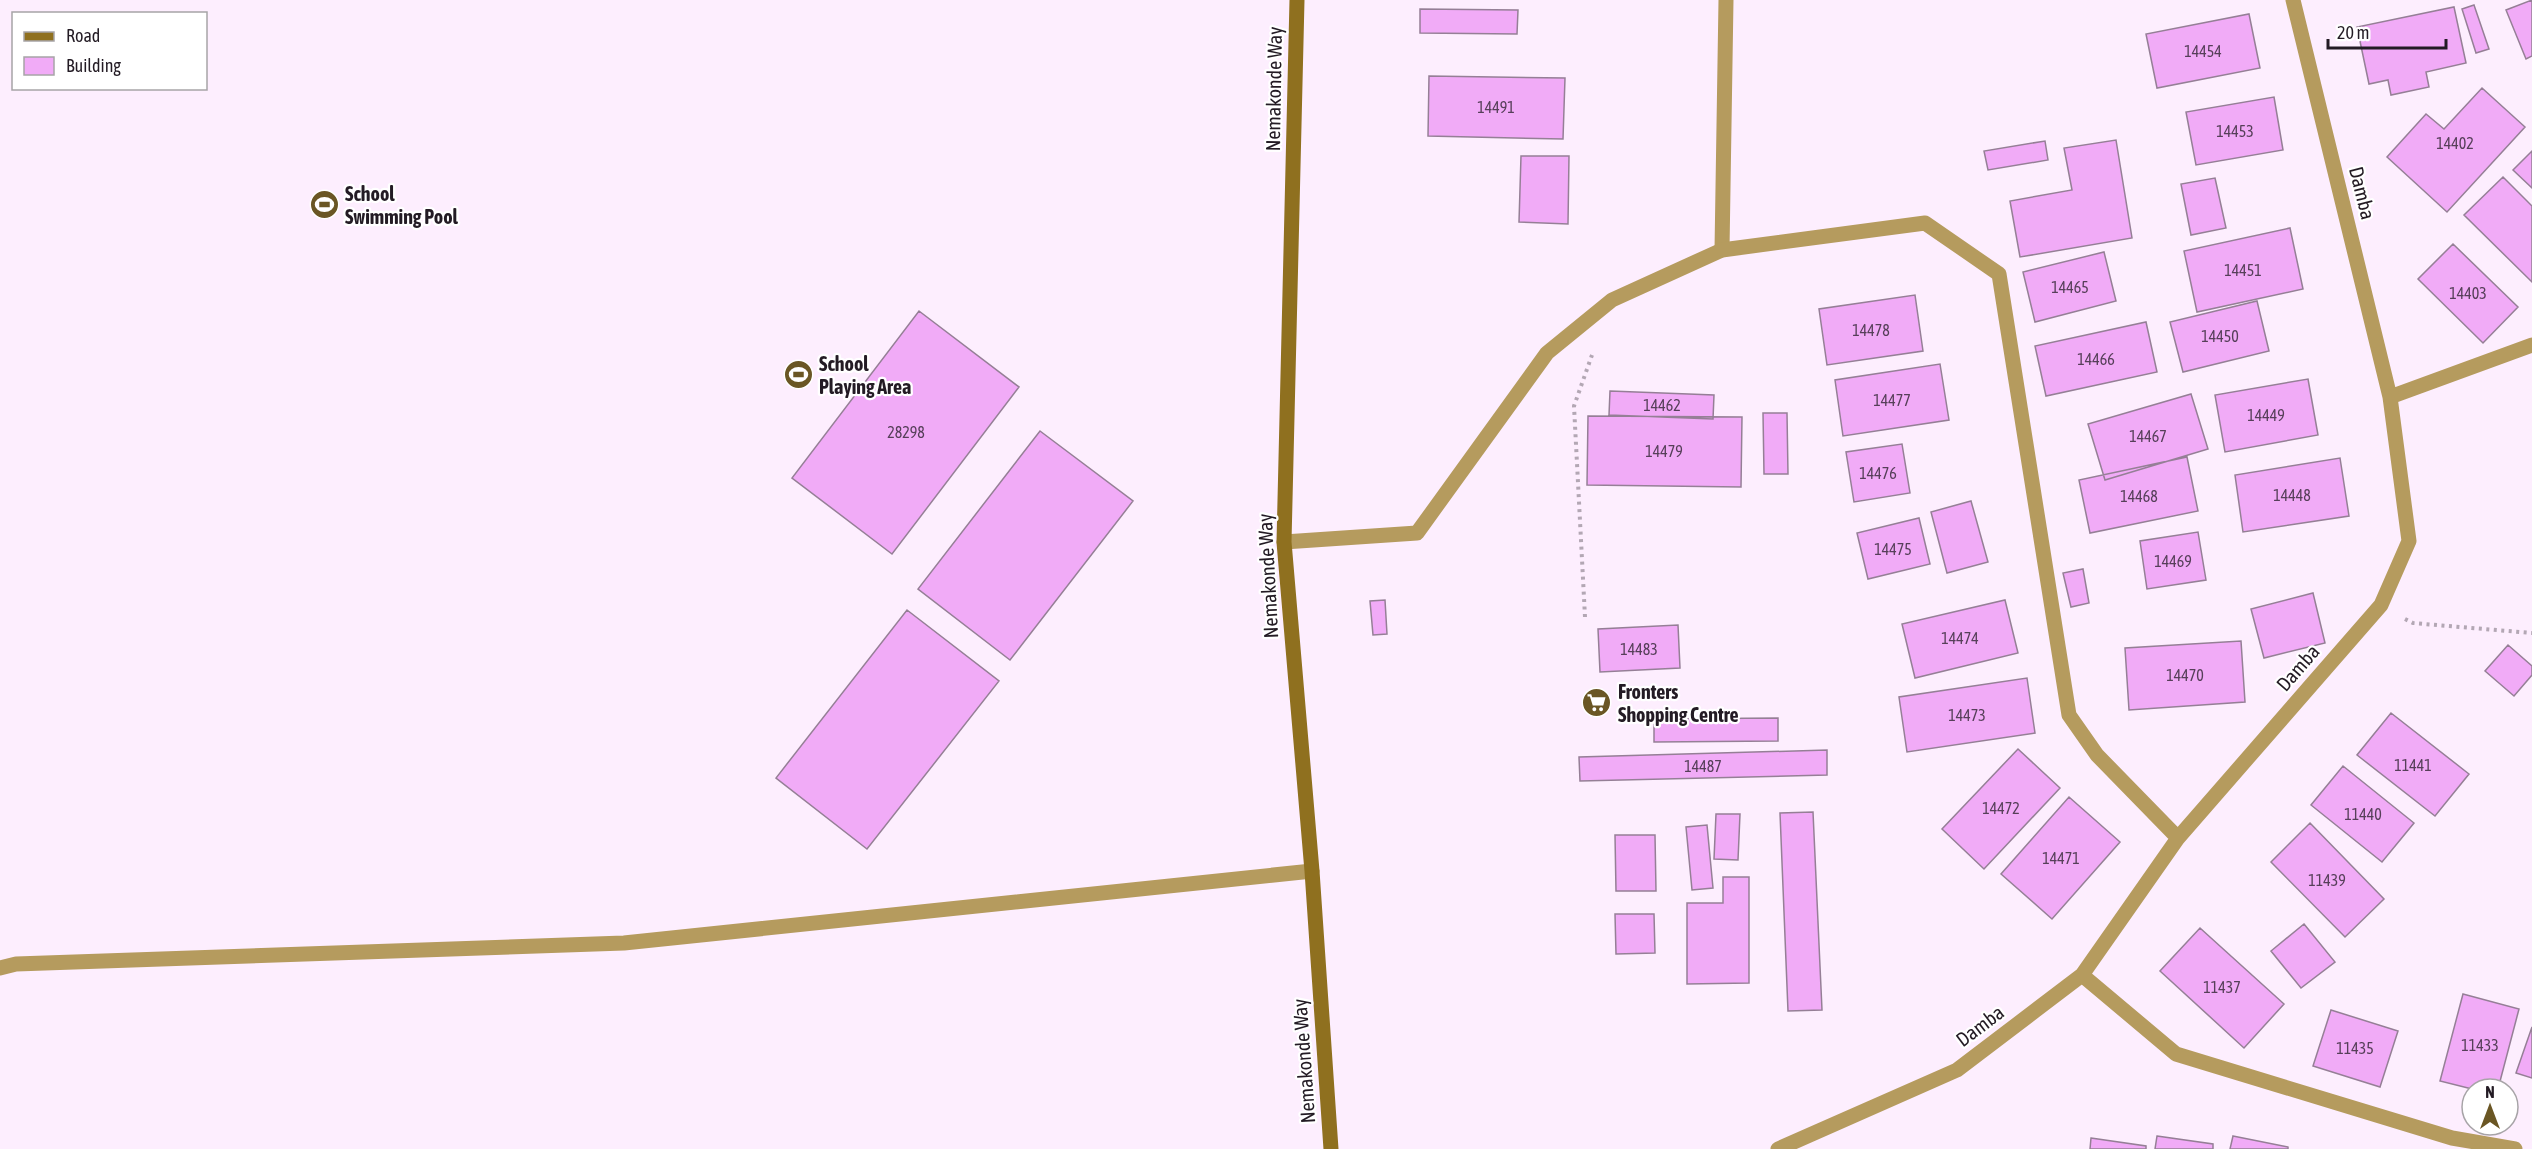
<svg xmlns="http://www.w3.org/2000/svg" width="2532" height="1149" font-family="'Asap Condensed',sans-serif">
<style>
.building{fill:#f1abf7;stroke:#957f96;stroke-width:1.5}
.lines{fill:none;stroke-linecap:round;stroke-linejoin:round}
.path{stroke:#b3a7b4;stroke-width:4;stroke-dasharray:3 4.5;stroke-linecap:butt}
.lane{stroke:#b59b5e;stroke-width:15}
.street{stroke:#b59b5e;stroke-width:15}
.secondary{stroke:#8f701f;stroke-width:15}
.labels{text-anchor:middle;stroke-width:4.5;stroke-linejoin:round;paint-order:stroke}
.number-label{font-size:16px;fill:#563f59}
.street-label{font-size:20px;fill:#231b24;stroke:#fff}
.poi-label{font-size:20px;font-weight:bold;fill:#231b24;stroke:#fff;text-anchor:start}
</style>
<rect width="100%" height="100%" fill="#fdeefe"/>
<path class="building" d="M2532,0V56L2526,59L2506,10Z
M2474,5L2489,49L2476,53L2462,9Z
M2454,7L2466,63L2426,72L2429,87L2391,95L2388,80L2369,84L2357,27Z
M1420,9L1518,10L1517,34L1420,33Z
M2249,14L2260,68L2157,88L2146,34Z
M1429,76L1565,78L1563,139L1428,136Z
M2482,88L2525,127L2447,212L2387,157L2426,114L2444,129Z
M2274,97L2283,150L2196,165L2186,112Z
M2116,140L2132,238L2020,257L2010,201L2072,190L2064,148Z
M2045,141L2048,160L1988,170L1984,151Z
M2532,151V188L2513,170Z
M1521,156H1569L1568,224L1519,222Z
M2503,177L2532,206V282L2464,215Z
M2215,178L2226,228L2191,235L2181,184Z
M2290,228L2303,289L2197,312L2184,251Z
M2453,244L2518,307L2483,343L2418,279Z
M2104,252L2116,301L2035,322L2023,272Z
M1915,295L1923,351L1827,365L1819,309Z
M2257,301L2269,351L2183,372L2170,322Z
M919,311L1019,387L892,554L792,478Z
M2146,322L2157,372L2046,396L2035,346Z
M1940,364L1949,420L1843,436L1835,380Z
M2308,379L2318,435L2225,452L2215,395Z
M1610,391L1714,395L1713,419L1609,415Z
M2191,394L2208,449L2105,480L2088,424Z
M1763,413H1787L1788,474H1764Z
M1588,416L1742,417L1741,487L1587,485Z
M1040,431L1133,501L1010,660L918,589Z
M1902,444L1910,493L1854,502L1846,452Z
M2187,457L2198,511L2090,533L2079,480Z
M2340,458L2349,516L2243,532L2235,475Z
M1971,501L1988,562L1947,573L1931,512Z
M1919,518L1930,564L1868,579L1857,533Z
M2198,532L2206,580L2147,589L2140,541Z
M2083,569L2089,603L2071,607L2063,573Z
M2313,593L2325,643L2264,658L2251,609Z
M1385,600L1387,634L1373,635L1370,601Z
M2005,600L2018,653L1915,678L1902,624Z
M907,610L999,681L867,849L776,778Z
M1678,625L1680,668L1600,672L1598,629Z
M2241,641L2245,702L2129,710L2125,648Z
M2508,645L2532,666V675L2514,696L2485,671Z
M2027,678L2035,733L1907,752L1899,697Z
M2391,713L2469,774L2435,816L2357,755Z
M1778,718V741L1654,742V719Z
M2018,749L2060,788L1984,869L1942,829Z
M1827,750V775L1580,781L1579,757Z
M2343,766L2414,823L2382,862L2311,805Z
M2069,797L2120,842L2052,919L2001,874Z
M1813,812L1822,1010L1788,1011L1780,813Z
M1716,814H1740L1738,860L1714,859Z
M2310,823L2384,899L2345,937L2271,862Z
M1707,825L1713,888L1692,890L1686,827Z
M1615,835H1655L1656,891H1616Z
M1723,877H1749V983L1687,984V903H1723Z
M1615,914H1654L1655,953L1616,954Z
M2304,924L2335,962L2301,988L2271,951Z
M2200,928L2284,1004L2244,1048L2160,971Z
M2463,994L2519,1009L2498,1089H2472L2440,1081Z
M2331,1010L2398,1031L2380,1087L2313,1066Z
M2532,1027V1078L2516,1073Z
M2157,1136L2213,1144V1149H2155Z
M2233,1136L2288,1147V1149H2230Z
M2091,1138L2146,1146V1149H2090Z"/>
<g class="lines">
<path class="path" d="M1585,617L1574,406L1592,355
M2405,619L2413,623L2532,633"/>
<path class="lane" d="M1722,250L1726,0"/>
<path class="street" d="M2390,397L2532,345
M1284,542L1417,533L1547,353L1612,300L1722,250L1925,223L1999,274L2069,715L2097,755L2178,838
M0,968L16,964L624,943L1312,871
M2082,975L2176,1054L2452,1138L2515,1149
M1778,1149L1957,1070L2082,975L2178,838L2381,605L2409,541L2390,397L2293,0"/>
<path class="secondary" d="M1297,0L1284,542L1312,871L1331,1149"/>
</g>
<defs>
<symbol id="stadium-disc" viewBox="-11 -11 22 22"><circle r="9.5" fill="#6a5624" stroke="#fff"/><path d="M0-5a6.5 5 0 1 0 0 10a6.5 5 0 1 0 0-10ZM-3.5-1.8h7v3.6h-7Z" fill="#fff"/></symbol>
<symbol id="supermarket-disc" viewBox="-11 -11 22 22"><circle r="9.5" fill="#6a5624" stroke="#fff"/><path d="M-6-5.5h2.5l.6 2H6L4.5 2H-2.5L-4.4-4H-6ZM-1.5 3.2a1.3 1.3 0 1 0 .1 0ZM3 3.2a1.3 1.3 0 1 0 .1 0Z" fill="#fff"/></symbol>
</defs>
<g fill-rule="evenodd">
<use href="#stadium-disc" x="308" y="188" width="33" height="33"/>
<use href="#stadium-disc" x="782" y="358" width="33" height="33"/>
<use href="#supermarket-disc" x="1580" y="686" width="33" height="33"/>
</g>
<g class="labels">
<g class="number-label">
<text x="2203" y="57">14454</text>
<text x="1496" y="113">14491</text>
<text x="2235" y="137">14453</text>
<text x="2455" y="149">14402</text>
<text x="2243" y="276">14451</text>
<text x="2070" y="293">14465</text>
<text x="2468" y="299">14403</text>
<text x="1871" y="336">14478</text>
<text x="2220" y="342">14450</text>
<text x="2096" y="365">14466</text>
<text x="1892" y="406">14477</text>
<text x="1662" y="411">14462</text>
<text x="2266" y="421">14449</text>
<text x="906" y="438">28298</text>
<text x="2148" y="442">14467</text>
<text x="1664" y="457">14479</text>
<text x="1878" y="479">14476</text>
<text x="2292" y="501">14448</text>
<text x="2139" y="502">14468</text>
<text x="1893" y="555">14475</text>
<text x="2173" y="567">14469</text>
<text x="1960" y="644">14474</text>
<text x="1639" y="655">14483</text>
<text x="2185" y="681">14470</text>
<text x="1967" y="721">14473</text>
<text x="2413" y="771">11441</text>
<text x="1703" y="772">14487</text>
<text x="2001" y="814">14472</text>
<text x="2363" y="820">11440</text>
<text x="2061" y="864">14471</text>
<text x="2327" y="886">11439</text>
<text x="2222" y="993">11437</text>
<text x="2480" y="1051">11433</text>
<text x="2355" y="1054">11435</text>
</g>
<g class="street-label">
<text transform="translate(1274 89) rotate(-89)" y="7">Nemakonde Way</text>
<text transform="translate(2362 193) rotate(76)" y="7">Damba</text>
<text transform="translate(1268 576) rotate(-93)" y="7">Nemakonde Way</text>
<text transform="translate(2298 668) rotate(-49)" y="7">Damba</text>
<text transform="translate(1980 1026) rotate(-37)" y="7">Damba</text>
<text transform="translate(1304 1061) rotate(-94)" y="7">Nemakonde Way</text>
</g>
<g class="poi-label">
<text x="345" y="201">School<tspan x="345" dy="23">Swimming Pool</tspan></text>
<text x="819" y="371">School<tspan x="819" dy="23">Playing Area</tspan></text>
<text x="1618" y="699">Fronters<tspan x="1618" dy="23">Shopping Centre</tspan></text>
</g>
</g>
<rect x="12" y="12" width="195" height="78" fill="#ffffff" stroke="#a7a4a7" stroke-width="1.5"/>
<rect x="24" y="32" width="30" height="9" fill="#8f701f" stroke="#a7a4a7" stroke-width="1.5"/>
<text x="66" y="42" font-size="18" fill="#231b24">Road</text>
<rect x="24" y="57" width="30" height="18" fill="#f1abf7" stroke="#a7a4a7" stroke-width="1.5"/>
<text x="66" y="72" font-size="18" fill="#231b24">Building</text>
<g transform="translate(2490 1107)"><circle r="28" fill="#ffffff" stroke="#a7a4a7" stroke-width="1.5"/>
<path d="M0-4.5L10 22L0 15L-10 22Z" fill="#6a5624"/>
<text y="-9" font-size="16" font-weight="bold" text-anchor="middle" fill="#231b24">N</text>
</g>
<path d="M2328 39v9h118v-9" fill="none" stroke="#231b24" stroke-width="3"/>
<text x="2337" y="39" font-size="18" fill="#231b24" stroke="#ffffff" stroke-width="4.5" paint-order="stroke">20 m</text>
</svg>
